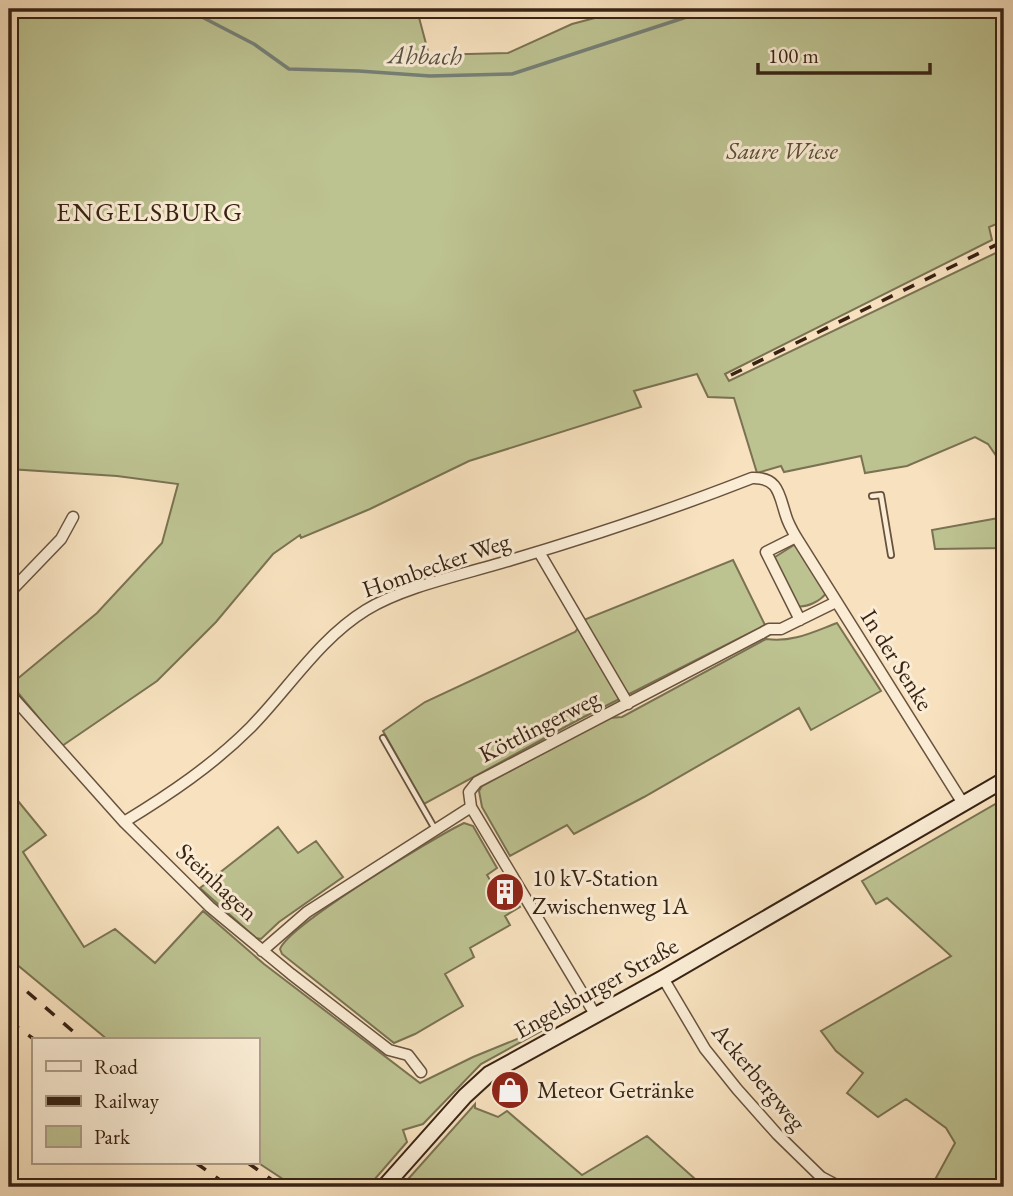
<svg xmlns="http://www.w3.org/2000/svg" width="1013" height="1196" font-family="'EB Garamond',serif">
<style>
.green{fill:#bdc291;stroke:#7a7252;stroke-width:2}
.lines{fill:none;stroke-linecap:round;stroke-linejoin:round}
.stream{stroke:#757f76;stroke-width:3.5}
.lane-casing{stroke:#68523e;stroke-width:8}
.street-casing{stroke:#68523e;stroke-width:13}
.secondary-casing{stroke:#382314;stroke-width:18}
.lane{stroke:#faecd5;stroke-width:4.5}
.street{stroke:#faecd5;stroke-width:10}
.secondary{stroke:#faecd5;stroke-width:14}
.rail{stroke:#382314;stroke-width:3.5;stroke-dasharray:12 12;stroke-linecap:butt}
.labels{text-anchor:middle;stroke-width:6;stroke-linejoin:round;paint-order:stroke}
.park-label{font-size:24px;font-style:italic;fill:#594b33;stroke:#faecd5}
.street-label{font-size:24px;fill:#382314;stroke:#faecd5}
.poi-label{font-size:24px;fill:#382314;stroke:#faecd5;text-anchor:start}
.water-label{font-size:26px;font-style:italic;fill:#575145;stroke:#faecd5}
.neighbourhood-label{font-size:26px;letter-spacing:2px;fill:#382314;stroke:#faecd5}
</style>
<rect width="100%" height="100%" fill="#f7e1be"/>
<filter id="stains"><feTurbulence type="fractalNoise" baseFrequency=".00286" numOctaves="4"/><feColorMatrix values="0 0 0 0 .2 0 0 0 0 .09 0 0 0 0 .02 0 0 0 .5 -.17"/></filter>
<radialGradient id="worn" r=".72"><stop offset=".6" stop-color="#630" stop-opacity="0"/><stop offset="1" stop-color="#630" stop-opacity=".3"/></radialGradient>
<path class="green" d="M9,9L417,10L429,55L508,53L572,24L629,9H1004V221L989,227L992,240L725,374L729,381L1004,249V459L999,460L988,444L975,437L907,466L865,473L861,456L784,472L781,466L757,473L734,398L708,397L697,374L634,391L641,407L469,461L370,509L301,538L300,535L273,554L216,622L157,681L62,746L9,682V679L16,680L97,613L162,543L178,484L117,476L9,469Z
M1004,517V548L935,549L932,530Z
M794,545L799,546L826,593C821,601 806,608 797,606L774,564L775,557Z
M733,560L765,625L578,720L424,804L383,731L425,702L575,632L586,619Z
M837,623L881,691L811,730L799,708L644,797L574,834L567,825L510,856L482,807L479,791L482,786L609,718L622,717L766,639C792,643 813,632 837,623Z
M9,790L46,835L23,852L84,947L115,929L155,963L203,911L264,964L420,1083L473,1057L554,1024L481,1064L423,1124L403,1130L407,1142L368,1187H295L257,1162V1040H108L9,958Z
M1004,799V1187H931L955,1143L946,1128L906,1099L878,1117L847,1093L863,1073L836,1051L821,1031L951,956L887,898L876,904L862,881Z
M464,823L473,826L497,868L487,875L501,898L511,892L520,907L505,916L510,925L470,948L474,957L445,974L463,1006L415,1034L394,1043L282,954L280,949C289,925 433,838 464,823Z
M278,827L298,853L316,841L343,877L279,922L261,939L256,938L200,888Z
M475,1104V1108L498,1117L507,1111L582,1175L647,1136L704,1187H401Z"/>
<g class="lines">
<path class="stream" d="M145,9L200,16L254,44L289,69L359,71L430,76L512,74L711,9
M9,14L64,16L110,9"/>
<defs>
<path id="lane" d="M872,496L881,495L891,555
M383,738L435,829"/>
<path id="street" d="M796,537L766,552L800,620
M539,552L628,704
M9,593L61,539L73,517
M9,693L124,822L210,907L291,974L389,1050L408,1055L421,1072
M471,807L596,1016
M124,822C170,794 213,765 251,727C289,688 319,639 366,610C405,586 466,574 511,560C592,536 673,509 752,478C779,477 779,495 786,516C788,523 792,530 796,537L964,805
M262,951L307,912L471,807L469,792L477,782L762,633L769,629H781L836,602
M663,978L705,1049L737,1089L777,1134L821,1177L840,1187"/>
<path id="secondary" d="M384,1187L465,1096L489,1074L663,978L1004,780"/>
</defs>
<use href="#lane" class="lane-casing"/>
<use href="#street" class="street-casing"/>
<use href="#secondary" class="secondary-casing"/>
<use href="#lane" class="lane"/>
<use href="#street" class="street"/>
<use href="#secondary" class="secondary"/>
<path class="rail" d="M731,375L1004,241
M9,976L83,1040
M9,1021L35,1040
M196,1163L230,1187
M248,1163L282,1187"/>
</g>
<defs>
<symbol id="building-disc" viewBox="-11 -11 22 22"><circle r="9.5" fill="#8f2418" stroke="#faecd5"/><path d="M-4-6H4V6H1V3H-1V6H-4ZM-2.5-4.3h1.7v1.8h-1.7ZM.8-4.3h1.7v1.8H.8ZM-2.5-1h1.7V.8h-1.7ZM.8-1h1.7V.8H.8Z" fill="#fff"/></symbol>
<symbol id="shop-disc" viewBox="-11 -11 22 22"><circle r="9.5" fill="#8f2418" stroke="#faecd5"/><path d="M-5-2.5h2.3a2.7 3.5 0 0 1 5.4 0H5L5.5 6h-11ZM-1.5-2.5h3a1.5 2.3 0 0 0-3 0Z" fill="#fff"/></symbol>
</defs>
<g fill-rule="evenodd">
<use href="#building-disc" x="483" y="870" width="44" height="44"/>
<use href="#shop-disc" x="488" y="1068" width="44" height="44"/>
</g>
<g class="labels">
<g class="park-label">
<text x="782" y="159">Saure Wiese</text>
</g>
<g class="street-label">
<text transform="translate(436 565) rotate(-19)" y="8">Hombecker Weg</text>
<text transform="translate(897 660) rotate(58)" y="8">In der Senke</text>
<text transform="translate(539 726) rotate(-27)" y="8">Köttlingerweg</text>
<text transform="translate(217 882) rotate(43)" y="8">Steinhagen</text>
<text transform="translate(596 988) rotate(-29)" y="8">Engelsburger Straße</text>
<text transform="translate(759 1077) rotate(50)" y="8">Ackerbergweg</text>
</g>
<g class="poi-label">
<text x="532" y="886">10 kV-Station<tspan x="532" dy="28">Zwischenweg 1A</tspan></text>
<text x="537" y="1098">Meteor Getränke</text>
</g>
<g class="water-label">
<text transform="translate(425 55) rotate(1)" y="9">Ahbach</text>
</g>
<g class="neighbourhood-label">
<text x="150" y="221">ENGELSBURG</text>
</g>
</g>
<rect width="1013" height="1196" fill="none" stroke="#f7e1be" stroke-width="35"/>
<rect x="10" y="10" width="992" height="1175" fill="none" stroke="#382314" stroke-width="3.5"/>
<rect x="18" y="18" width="978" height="1161" fill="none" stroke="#382314" stroke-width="2"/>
<rect x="32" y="1038" width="228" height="126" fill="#faecd5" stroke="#ac9c88" stroke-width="2"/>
<rect x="46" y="1061" width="35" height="10" fill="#faecd5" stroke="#ac9c88" stroke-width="2"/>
<text x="94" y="1074" font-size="21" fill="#382314">Road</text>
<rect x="46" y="1096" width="35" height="10" fill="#382314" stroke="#ac9c88" stroke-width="2"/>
<text x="94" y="1108" font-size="21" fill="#382314">Railway</text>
<rect x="46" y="1126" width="35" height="21" fill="#bdc291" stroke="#ac9c88" stroke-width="2"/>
<text x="94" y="1144" font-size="21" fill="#382314">Park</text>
<path d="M758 63v10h172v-10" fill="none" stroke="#382314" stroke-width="3.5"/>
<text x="768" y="63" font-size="21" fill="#382314" stroke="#faecd5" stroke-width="5" paint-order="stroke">100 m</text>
<rect width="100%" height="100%" filter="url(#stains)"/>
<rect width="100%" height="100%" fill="url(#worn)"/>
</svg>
